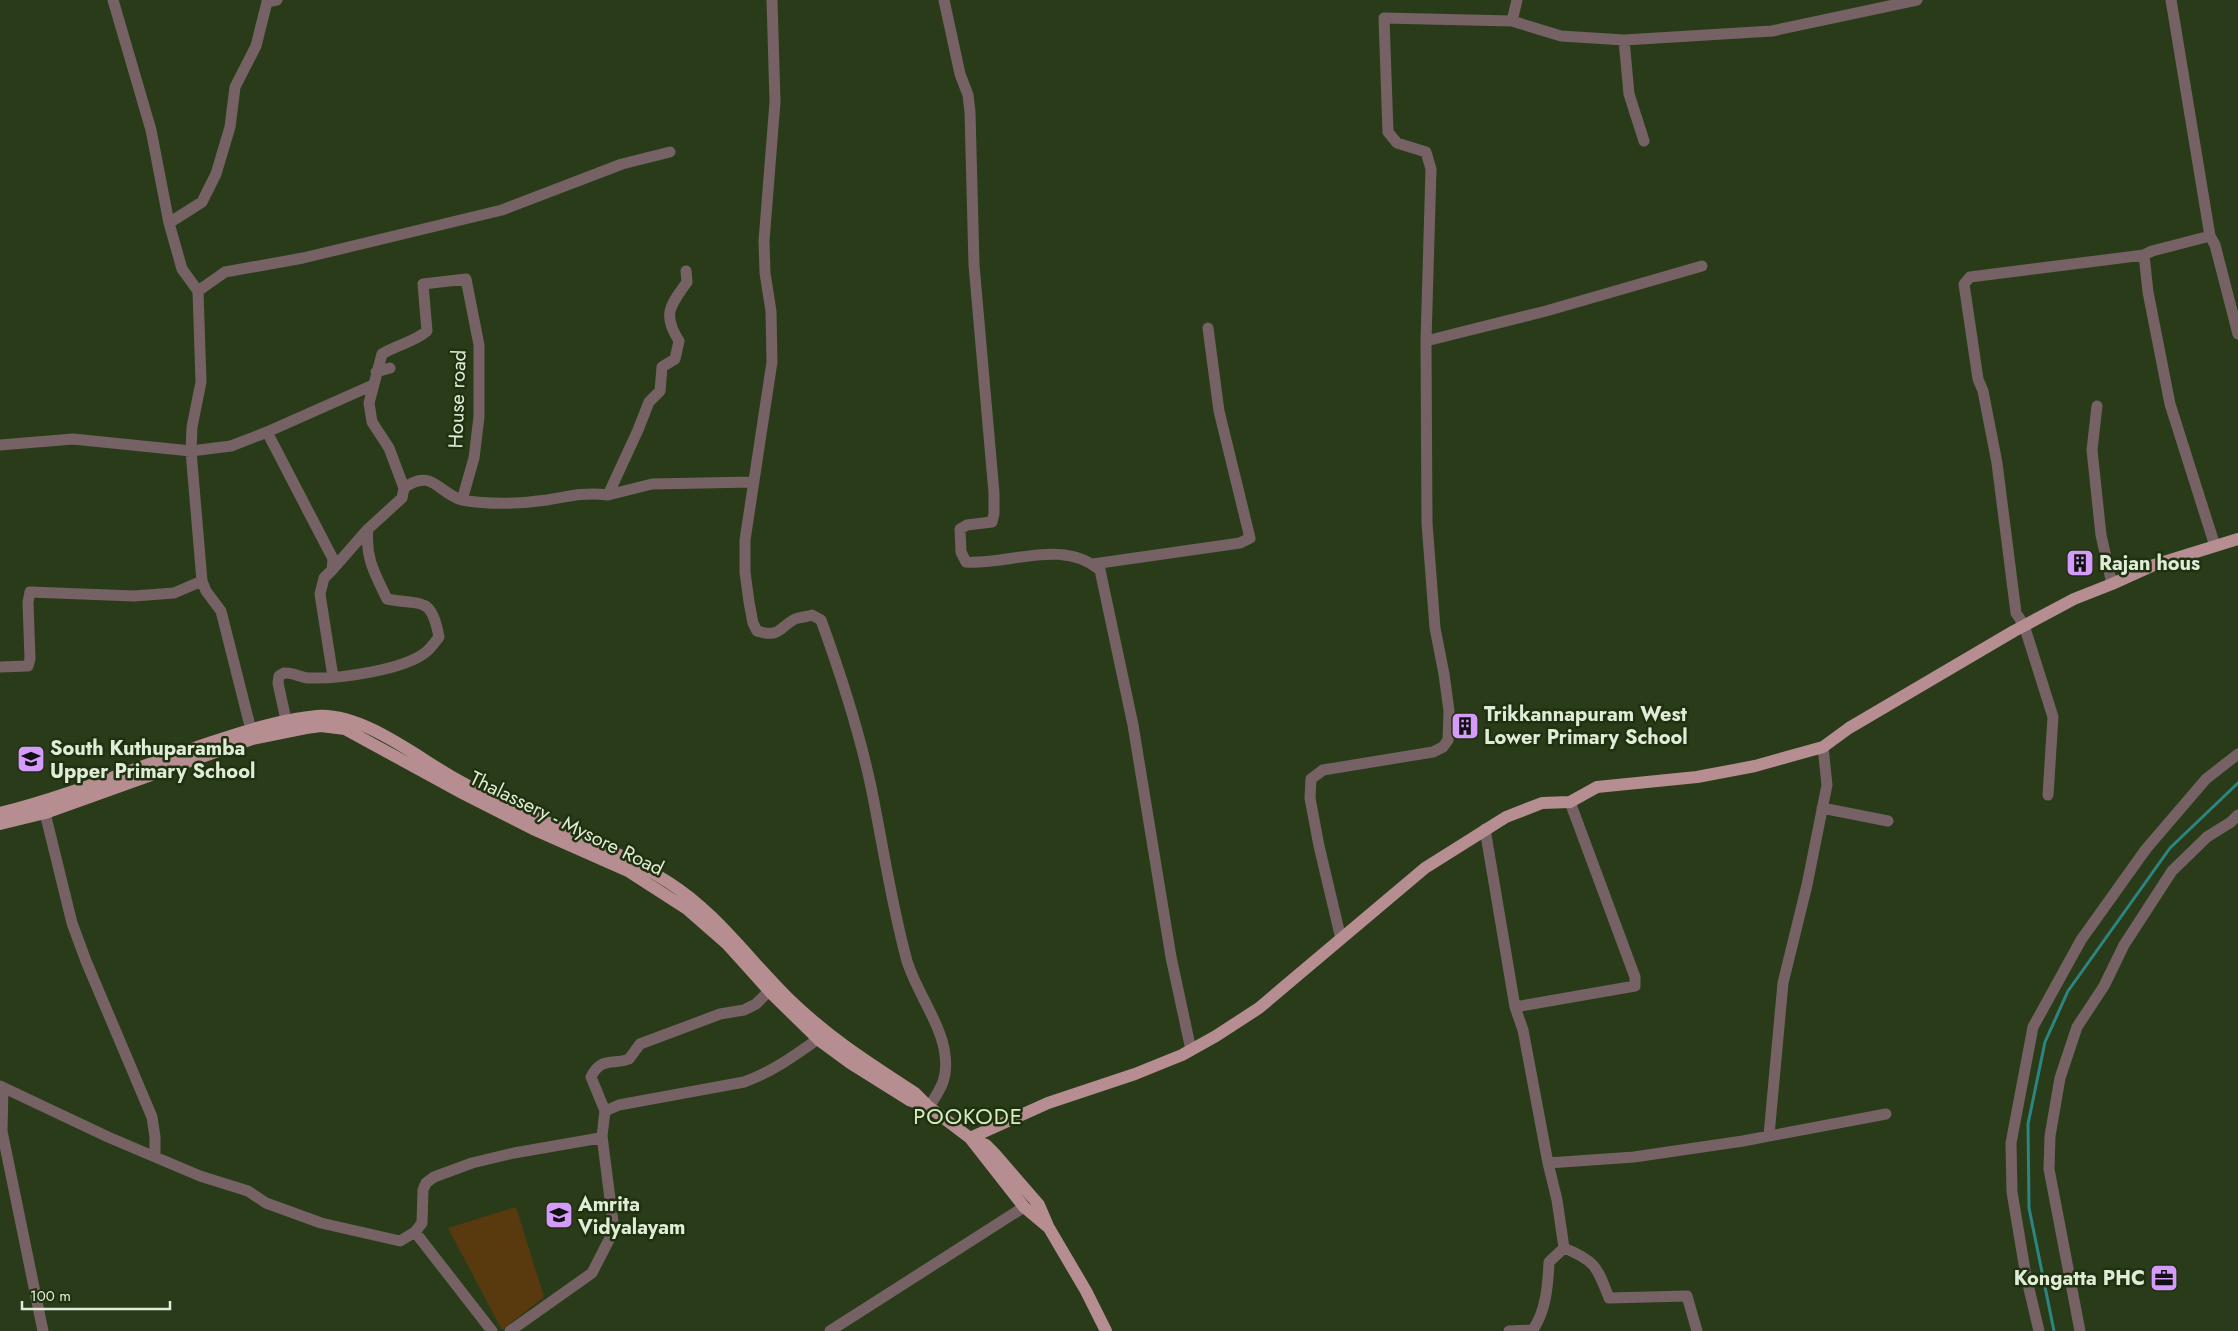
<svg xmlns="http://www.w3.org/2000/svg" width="2238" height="1331" font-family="Jost,sans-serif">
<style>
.park{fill:#593a0e}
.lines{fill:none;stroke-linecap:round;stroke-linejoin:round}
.stream{stroke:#2d8582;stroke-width:3}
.minor{stroke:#766264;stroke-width:11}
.major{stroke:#b68e92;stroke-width:12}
.labels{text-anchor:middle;stroke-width:5;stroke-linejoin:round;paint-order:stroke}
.street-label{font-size:20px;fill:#e1ecd8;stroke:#203110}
.poi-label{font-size:20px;font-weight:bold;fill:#e1ecd8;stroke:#203110;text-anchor:start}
.quarter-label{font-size:22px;letter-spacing:1px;fill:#d6edc5;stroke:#203110}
</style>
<rect width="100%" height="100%" fill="#2a3b1a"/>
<path class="park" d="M516,1207L544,1297L502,1330L448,1228Z"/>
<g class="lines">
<path class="stream" d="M2054,1331L2029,1208L2028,1124L2045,1042L2068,991L2170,848L2238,783"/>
<path class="minor" d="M113,0L151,130L169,223
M772,0L775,102L764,241L765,273L771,311L772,362L745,540V572L749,602L753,623L757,631C781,638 778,628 795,619C800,617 807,617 812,615L821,620C841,675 859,730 871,787C883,845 891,903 907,961C916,991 942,1025 945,1055C948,1079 941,1088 929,1107
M944,0L960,74L968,95L970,112L974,265L994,493V514L992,522L967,525L960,529L961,552L966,562C1010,565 1062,538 1100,570L1133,725L1171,957L1191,1050
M2171,0L2210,236L2215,245L2238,334
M1512,21L1517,0
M1624,40L1629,94L1644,141
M2144,255L2148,292L2170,404L2215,546
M198,291L182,269L169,223L202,202L216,174L230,127L235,87L256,46L267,2L277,0
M1426,341L1546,311L1702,266
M376,372L390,368
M2097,406L2092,450L2101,535L2112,584
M267,432L333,559L332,570L324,578L320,594L333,677
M0,445L73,439L191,451L231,446L267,432L373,385
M404,488C432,467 439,494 462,500
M608,495L652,484L753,482
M1093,564L1240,543L1250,538L1219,411L1208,328
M332,570L368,529
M0,667L28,666L30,659L28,602L30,592L134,596L174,593L202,581
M286,720L278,683L279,676L284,673C293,672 301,678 310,678C339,679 404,670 426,652C431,648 435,642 439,637C431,595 422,606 387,599C375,574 365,558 368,529L402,498L404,488L389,448L372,422L369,403L382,354C397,345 414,342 427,331L423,284L466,279L479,345V417L474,458L462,500C490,505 519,504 547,500C569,496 585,492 608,495L638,430L649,402L660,391L662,367L675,359L679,341C662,314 670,306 687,282L686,271
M251,730L221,611L206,591L202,581L191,451L192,427L201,382L198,291L225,272L303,258L502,210L622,164L670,152
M2048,795L2053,717L2024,625L2016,613L1997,463L1983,391L1978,379L1964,284L1970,277L2144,255L2152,251L2210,236
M1822,808L1888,821
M45,813L72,923L86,961L152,1117L155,1137V1156
M1485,829L1515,1007L1523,1030L1548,1163L1557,1200L1564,1248C1596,1261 1597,1267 1609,1298L1687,1296L1697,1331
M1341,939L1319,846L1310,798L1311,779L1323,770L1433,752L1443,747L1448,740L1449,711L1444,674L1435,628L1427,523L1426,341L1431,169L1426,152L1397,143L1388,132L1384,18L1512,21L1561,36L1624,40L1772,31L1917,0
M1515,1007L1635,986V977L1570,802
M0,1086L108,1137L200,1176L248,1191L266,1203L321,1223L400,1241L415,1232L422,1223L423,1190L426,1183L434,1177L472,1163L514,1153L600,1138L602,1136L605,1111L619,1105L744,1082C772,1072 794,1056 818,1039
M3,1088L2,1131L43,1331
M605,1111L591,1077C601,1056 614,1065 629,1059L640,1044L720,1014L744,1010L756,1004L769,991
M1769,1135L1783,983L1807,885L1827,785L1823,747
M1548,1163L1634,1157L1743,1141L1886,1114
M415,1232L492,1331
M510,1331L592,1273L614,1230L602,1136
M830,1331L1024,1207
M1509,1331L1532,1330
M1532,1331C1546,1312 1548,1285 1549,1262L1564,1248
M2039,1331L2026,1276L2012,1192L2011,1143L2033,1027L2081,940L2146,849L2206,779L2238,754
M2080,1331L2049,1169L2050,1136L2060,1078L2077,1027L2104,986L2124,945L2172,871L2207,837L2231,822L2238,815"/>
<path class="major" d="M0,813C73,795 144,764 215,741C248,730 283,719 317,716C361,712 417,757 454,778C522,817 603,840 668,882C716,912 749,960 789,999C829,1038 869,1063 915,1093L926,1104
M0,824L45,813L252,739L306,728L321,726L345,729L464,794L533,829L628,871L687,909L727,944L772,994L820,1041L850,1063L909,1100L929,1107L970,1138L1024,1207L1049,1228L1086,1291L1106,1331
M970,1138L1048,1103L1135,1074L1182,1055L1216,1036L1259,1008L1425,868L1506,817L1542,803L1570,802L1597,787L1697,777L1755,766L1823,747L1849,728L2014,631L2074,599L2112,584L2154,565L2238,539
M970,1138L986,1145L994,1153L1039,1205L1048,1226"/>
</g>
<defs>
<symbol id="building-square" viewBox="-11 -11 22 22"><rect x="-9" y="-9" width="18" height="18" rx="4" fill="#d59bfa" stroke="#203110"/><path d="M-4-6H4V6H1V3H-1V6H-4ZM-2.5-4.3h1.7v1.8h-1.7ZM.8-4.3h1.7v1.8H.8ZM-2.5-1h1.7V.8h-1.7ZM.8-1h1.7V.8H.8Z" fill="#111"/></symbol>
<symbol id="school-square" viewBox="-11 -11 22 22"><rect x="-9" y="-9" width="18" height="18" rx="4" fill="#d59bfa" stroke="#203110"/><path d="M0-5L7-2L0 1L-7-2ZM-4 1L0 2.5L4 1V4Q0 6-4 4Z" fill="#111"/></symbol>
<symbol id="office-square" viewBox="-11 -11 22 22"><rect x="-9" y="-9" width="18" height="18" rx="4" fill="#d59bfa" stroke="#203110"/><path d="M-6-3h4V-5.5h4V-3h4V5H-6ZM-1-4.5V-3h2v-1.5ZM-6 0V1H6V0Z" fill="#111"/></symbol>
</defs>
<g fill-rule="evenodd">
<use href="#building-square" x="2064" y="547" width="32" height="32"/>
<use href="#building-square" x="1449" y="710" width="32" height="32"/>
<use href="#school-square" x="15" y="743" width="32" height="32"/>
<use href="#school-square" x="543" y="1199" width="32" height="32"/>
<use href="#office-square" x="2148" y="1262" width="32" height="32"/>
</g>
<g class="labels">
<g class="street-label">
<text transform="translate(457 399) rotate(-88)" y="7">House road</text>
<text transform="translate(567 823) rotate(26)" y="7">Thalassery - Mysore Road</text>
</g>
<g class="poi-label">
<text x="2099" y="570">Rajan hous</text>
<text x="1484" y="721">Trikkannapuram West<tspan x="1484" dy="23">Lower Primary School</tspan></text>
<text x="50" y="755">South Kuthuparamba<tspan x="50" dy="23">Upper Primary School</tspan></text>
<text x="578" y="1211">Amrita<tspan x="578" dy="23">Vidyalayam</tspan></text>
<text x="2145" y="1285" text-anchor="end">Kongatta PHC</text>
</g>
<g class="quarter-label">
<text x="968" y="1124">POOKODE</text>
</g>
</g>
<path d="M22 1301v8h148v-8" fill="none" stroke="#e1ecd8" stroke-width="2.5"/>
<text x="30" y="1301" font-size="15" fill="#e1ecd8" stroke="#203110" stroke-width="4" paint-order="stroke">100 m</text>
</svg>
